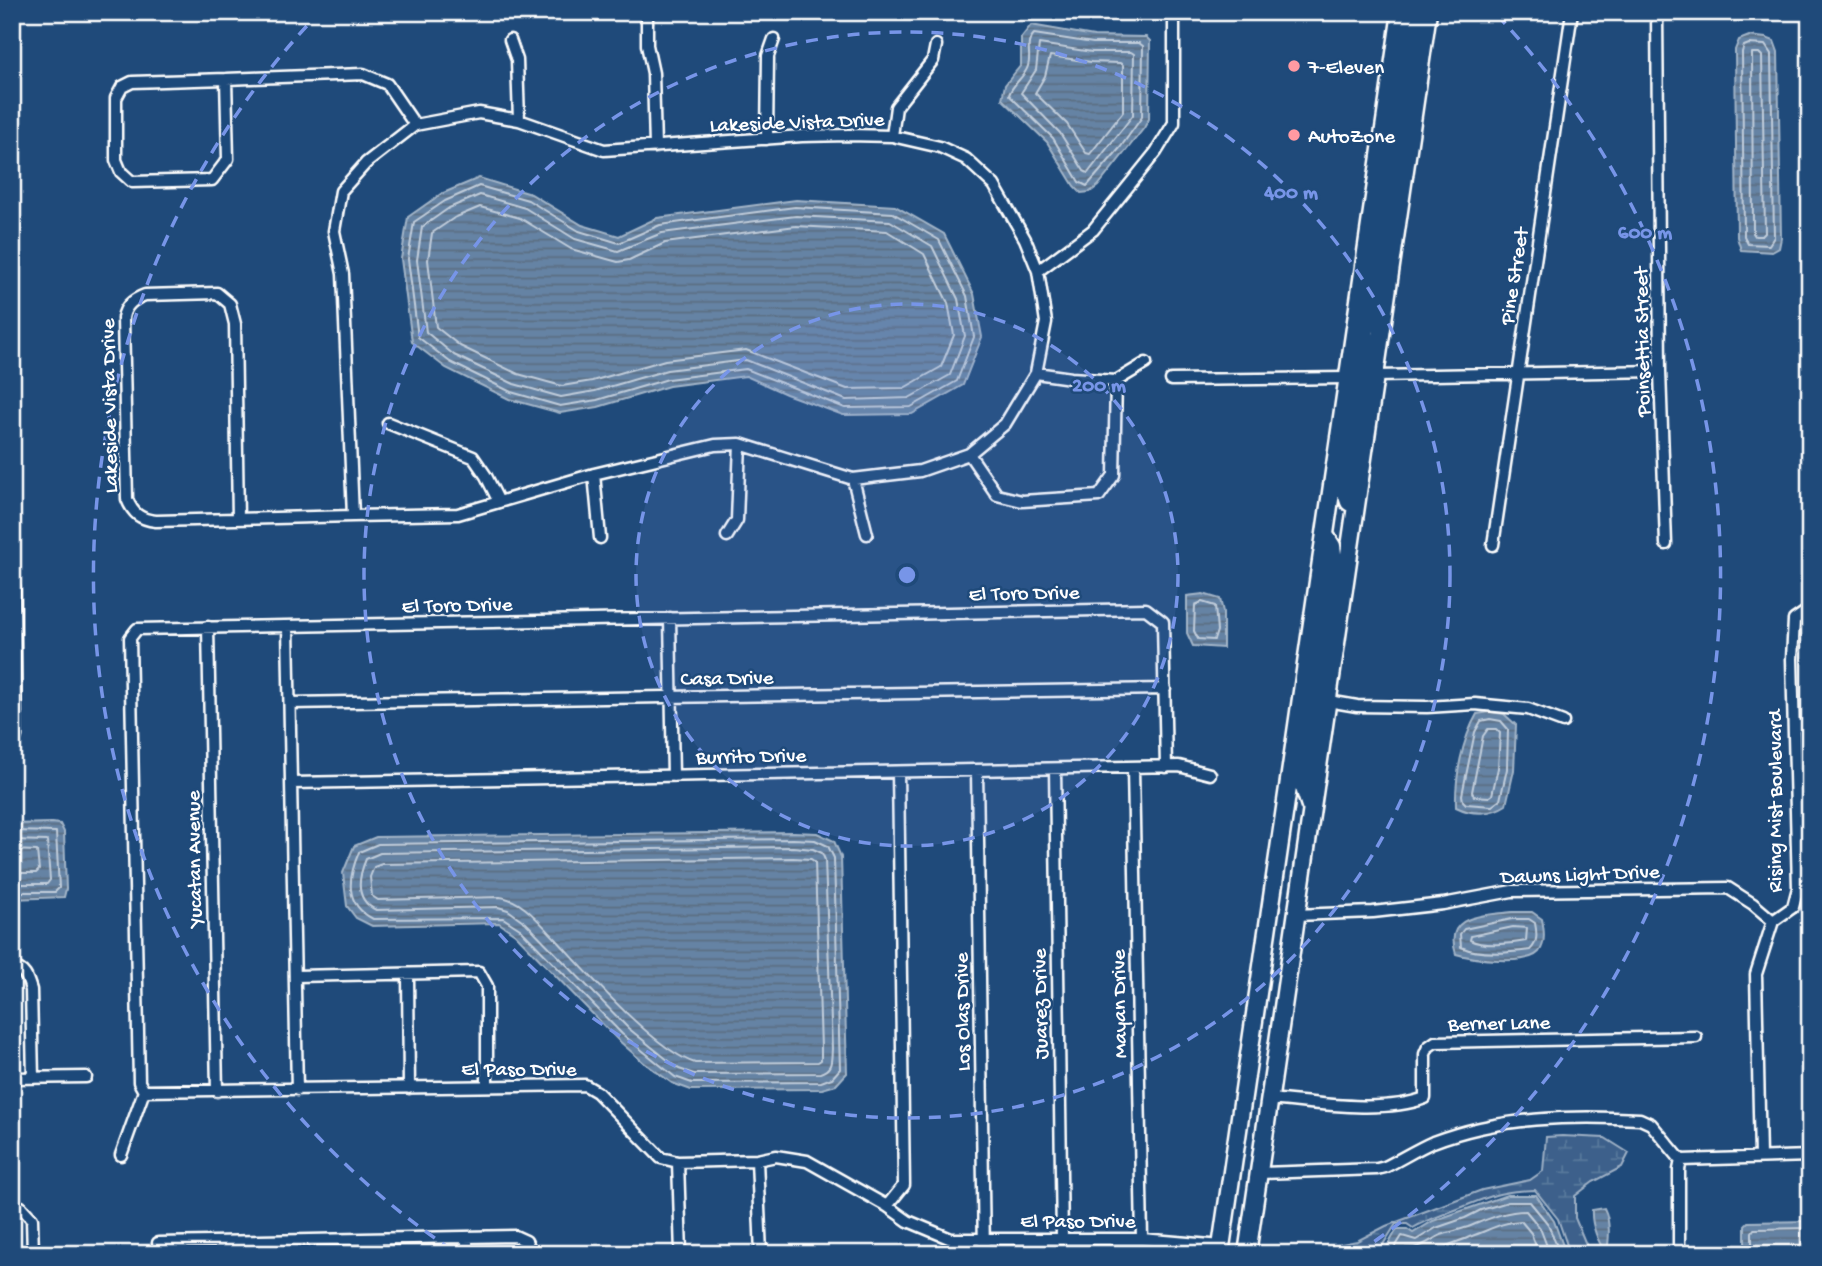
<svg xmlns="http://www.w3.org/2000/svg" width="1822" height="1266" font-family="'Gochi Hand',sans-serif">
<style>
.wetland{fill:url(#wetland-marsh);stroke:#9eb0c5;stroke-width:2}
.water{fill:url(#water-rules);stroke:#a3b5c8;stroke-width:2}
.lines{fill:none;stroke-linecap:round;stroke-linejoin:round}
.shore{stroke:#c1cddb;stroke-width:2}
.street-casing{stroke:#fff;stroke-width:15}
.primary-casing{stroke:#fff;stroke-width:21}
.street{stroke:#1f4a7a;stroke-width:10}
.primary{stroke:#1f4a7a;stroke-width:16}
.ring{fill:none;stroke:#7795e8;stroke-width:3.5;stroke-dasharray:12 9}
.poi-dot{fill:#ff9aa2;stroke:#1f4a7a;stroke-width:2.5}
.labels{text-anchor:middle;stroke-width:5;stroke-linejoin:round;paint-order:stroke}
.poi-label{font-size:21px;fill:#fff;stroke:#1f4a7a;text-anchor:start}
.street-label{font-size:21px;fill:#fff;stroke:#1f4a7a}
.centre{fill:#7795e8;stroke:#1f4a7a;stroke-width:3.5}
.ring-label{font-size:21px;text-anchor:middle;font-weight:bold;fill:#7795e8;stroke:#1f4a7a;stroke-width:5;stroke-linejoin:round;paint-order:stroke}
</style>
<defs>
<pattern id="wetland-marsh" width="20" height="14" patternUnits="userSpaceOnUse" patternTransform="scale(1.75)"><rect width="20" height="14" fill="#3c618b"/><path d="M1 5h8M5 5V1M11 12h8M15 12V8" fill="none" stroke="#59799c"/></pattern>
<pattern id="water-rules" width="6" height="5" patternUnits="userSpaceOnUse" patternTransform="scale(1.75)"><rect width="6" height="5" fill="#6583a4"/><path d="M0 2.5h6" fill="none" stroke="#5b6d81"/></pattern>
</defs>
<rect width="100%" height="100%" fill="#1f4a7a"/>
<filter id="ink" filterUnits="userSpaceOnUse"><feTurbulence type="fractalNoise" baseFrequency=".0143" numOctaves="2"/><feDisplacementMap in="SourceGraphic" scale="14" xChannelSelector="R" yChannelSelector="G"/><feConvolveMatrix kernelMatrix="1 2 1 2 8 2 1 2 1" color-interpolation-filters="sRGB"/></filter>
<g filter="url(#ink)">
<path class="wetland" d="M1562,1136L1605,1138L1629,1153L1622,1167L1593,1182L1575,1196V1218L1590,1254H1570L1558,1219L1535,1190C1500,1191 1491,1196 1460,1208C1443,1215 1429,1219 1413,1228L1407,1224H1396L1377,1254H1317L1342,1244L1357,1241L1386,1226L1482,1190L1530,1180L1543,1171L1546,1137Z"/>
<path class="water" d="M1031,25L1094,36L1146,37L1150,41L1149,119L1144,128L1098,186L1090,192L1081,193L1074,186L1047,142L1002,99L1005,85L1021,65V38Z
M1749,36L1766,38L1774,41L1778,52L1781,238L1779,248L1772,252L1741,250L1737,237L1735,50L1739,40Z
M479,178L531,194L582,225L619,236L657,218L796,200L895,206L944,234L974,294L982,337L963,385L912,414L843,415L786,394L746,376L669,386L598,407L560,413L509,399L446,368L412,342L401,259L408,217L441,194Z
M1203,594L1220,599L1223,612V648L1193,646L1187,633V596Z
M1490,712L1504,714L1516,725L1514,770L1506,805C1491,815 1472,815 1456,807C1455,777 1462,740 1477,714Z
M51,823L60,824L64,832L66,889L64,897L12,899V824Z
M794,832L817,833L834,841L841,857L847,1073L836,1085L822,1089L691,1090L672,1083L643,1062L617,1039L515,934L499,923L372,926L356,918L347,906L343,873L354,846L376,837Z
M1512,912H1532L1542,919C1544,930 1546,943 1539,952C1526,966 1473,959 1456,954C1443,914 1483,916 1512,912Z
M1507,1195H1536L1554,1221L1566,1254H1383L1397,1229H1407L1413,1233L1433,1221Z
M1604,1208C1611,1222 1609,1239 1607,1254C1598,1243 1591,1225 1592,1210Z
M1810,1221V1254H1745V1225L1748,1222Z
M350,1248L438,1249L452,1251L456,1254H342Z"/>
<g class="lines">
<path class="shore" d="M1034,34L1093,43H1139L1143,46L1142,117L1120,148L1087,186L1079,182L1053,138L1009,95C1012,84 1025,77 1028,66C1032,54 1024,44 1034,34Z
M1039,44L1092,52H1131L1134,54L1133,115L1088,173L1084,171L1060,133L1021,93L1036,70Z
M1749,44L1765,45L1771,54L1774,237L1769,245L1748,244L1744,236L1742,52L1744,46Z
M1752,53H1759L1762,56L1765,233L1762,236H1755L1753,233Z
M1050,56L1091,62L1120,63L1123,65V112L1090,154L1086,153L1067,124L1035,93L1045,76Z
M479,186L528,200L579,231L619,243L660,225L795,207L893,213L939,240L967,296L974,337L957,381L911,407L845,408L746,369L668,379L597,400L560,406L511,392L450,362L418,337L408,259L414,222L445,201Z
M480,195L525,208L575,239L618,251L662,233L796,216L890,221L932,246L958,299L965,336L950,375L909,398L846,400L746,360L667,370L595,391L561,397L514,384L454,355L426,332L417,260L422,227L449,208Z
M480,207L520,218L571,249L618,262L629,260L665,243L796,226L887,231L924,254L948,303L954,335L941,367L904,388L847,389L746,350L665,360L592,381L562,386L518,374L460,346L436,327L428,260L432,233L454,218Z
M1202,602L1215,606L1217,631L1214,640L1198,639L1194,631L1195,605Z
M1490,719L1501,721L1508,729L1507,769L1500,800L1492,806L1466,804L1463,801L1462,795L1475,732L1481,721Z
M1488,729H1496L1500,733L1498,768L1492,795L1489,797L1474,796L1472,792L1483,736Z
M12,831L56,832L59,888L55,892H12
M793,839L815,840L828,846L834,858L840,1069L832,1078L821,1082L692,1083L675,1077L622,1034L520,929L503,918L373,919C344,904 348,878 359,852L378,844Z
M12,840L47,841L50,880L47,884H12
M793,847L813,849L822,853L825,860L832,1049C831,1061 833,1069 820,1073L694,1074L679,1069L628,1028L526,923L508,910L498,907L376,910C355,900 358,878 366,859L380,853Z
M12,850L37,851L39,870L36,873H12
M793,858L811,859L815,862L821,1048V1060L818,1062L695,1063C654,1050 586,971 555,938C539,922 523,900 500,897L378,900L372,896L370,877L374,867L382,864Z
M1512,919H1529L1535,923C1537,933 1538,943 1530,950C1509,953 1480,956 1461,947L1460,934L1464,929Z
M1513,927L1527,928L1526,941C1511,944 1483,947 1470,940L1471,936Z
M1391,1254L1402,1236L1416,1240L1436,1228L1465,1218L1481,1210L1508,1202H1530L1548,1224L1560,1254
M1401,1254L1406,1248C1421,1249 1428,1241 1441,1235C1450,1232 1459,1230 1468,1227C1488,1219 1504,1211 1526,1211L1540,1228L1550,1254
M1430,1254C1444,1246 1458,1242 1472,1236C1489,1230 1502,1222 1521,1221L1531,1233L1539,1254
M1752,1254V1232L1754,1229L1810,1228"/>
<defs>
<path id="street" d="M647,12V45L653,73L655,147
M1657,12L1660,371L1666,544
M510,40L517,60L519,120
M226,79L228,159L212,180L132,182L121,172L116,160V98L122,87L132,82Z
M226,79L363,74L387,84L415,125
M479,113L519,120L604,150L802,136L849,135L892,136L940,147L966,159L994,185L1025,239L1038,271L1046,322L1036,373L1005,424L969,454L920,471L853,479L740,444L715,445L594,474L458,514L353,516L343,274L334,231L341,191L366,163L415,125Z
M892,136L896,107L933,60L936,45
M767,139L768,56L774,39
M1038,271L1093,230L1156,152L1174,123V12
M1036,373L1071,378L1116,381L1146,363
M1375,376L1660,371
M1171,380L1347,378
M388,423L473,457L486,476L499,502
M969,454L997,495L1022,501L1099,496L1114,475L1116,381
M594,474L600,538
M853,479L867,534
M238,519L235,324L230,304L217,293L145,295C134,299 125,305 123,318L127,499C133,514 140,519 156,521L353,516
M727,536L737,520L740,444
M1493,545L1572,12
M670,618L673,776
M208,627L217,1091
M288,627L297,1090
M1328,701L1357,706L1427,707L1475,704L1528,709L1563,722
M290,703L1165,689
M1794,726H1810
M12,747L16,736L14,586
M1133,768L1142,1239
M1055,769L1062,1238
M977,770L984,1254
M292,783L1179,766L1210,774
M1296,915L1373,912L1443,904L1512,891L1728,888L1753,904L1773,921
M12,968C25,968 28,980 31,990L33,1078
M408,974L409,1088
M296,976L479,972L487,986V1086
M12,1078L86,1077
M144,1091L585,1085L597,1092L661,1158L678,1162L757,1160L776,1156L807,1161L887,1206L908,1221L951,1239H1142L1222,1246
M1270,1099C1315,1103 1383,1114 1425,1098V1054L1428,1047L1435,1042L1696,1037
M121,1155L144,1091L139,1082L130,638L137,629L1146,609L1163,622L1166,767
M1760,1157L1756,974L1773,921L1793,907L1798,888L1792,659L1794,620L1810,609
M757,1160L761,1254
M1681,1160L1810,1156
M678,1162L681,1254
M1260,1173L1377,1169L1385,1167C1401,1159 1417,1149 1433,1142C1498,1117 1571,1115 1640,1119L1651,1124L1681,1160
M887,1206L904,1185L898,772
M12,1207H21L32,1219L33,1254
M467,1239V1254
M158,1243L515,1236L526,1241L532,1254
M1679,1254V1170L1681,1160"/>
<path id="primary" d="M1377,325L1373,303L1413,12
M1356,506L1349,502L1346,493L1366,344L1363,316
M1310,806L1302,782L1334,562L1332,546L1325,535
M1220,1254L1401,12
M1247,1254L1428,12"/>
</defs>
<use href="#street" class="street-casing"/>
<use href="#primary" class="primary-casing"/>
<use href="#street" class="street"/>
<use href="#primary" class="primary"/>
</g>
</g>
<circle cx="907" cy="575" r="271" fill="#7795e8" fill-opacity=".12"/>
<g class="ring">
<circle cx="907" cy="575" r="271"/>
<circle cx="907" cy="575" r="543"/>
<path d="M452 1250A814 814 0 0 1 317 15M1497 15A814 814 0 0 1 1362 1250"/>
</g>
<g class="poi-dot">
<circle cx="1294" cy="66" r="7"/>
<circle cx="1294" cy="135" r="7"/>
</g>
<g class="labels">
<g class="poi-label">
<text x="1308" y="73">7-Eleven</text>
<text x="1308" y="142">AutoZone</text>
</g>
<g class="street-label">
<text transform="translate(797 121) rotate(-2)" y="7">Lakeside Vista Drive</text>
<text transform="translate(1513 276) rotate(-81)" y="7">Pine Street</text>
<text transform="translate(1641 342) rotate(-91)" y="7">Poinsettia Street</text>
<text transform="translate(108 406) rotate(-91)" y="7">Lakeside Vista Drive</text>
<text transform="translate(1024 592) rotate(-1)" y="7">El Toro Drive</text>
<text transform="translate(457 604) rotate(-1)" y="7">El Toro Drive</text>
<text transform="translate(727 677) rotate(-1)" y="7">Casa Drive</text>
<text transform="translate(751 755) rotate(-1)" y="7">Burrito Drive</text>
<text transform="translate(1774 801) rotate(-90)" y="7">Rising Mist Boulevard</text>
<text transform="translate(193 859) rotate(-91)" y="7">Yucatan Avenue</text>
<text transform="translate(1580 873) rotate(-2)" y="7">Dawns Light Drive</text>
<text transform="translate(1039 1004) rotate(-91)" y="7">Juarez Drive</text>
<text transform="translate(1118 1004) rotate(-91)" y="7">Mayan Drive</text>
<text transform="translate(961 1012) rotate(-91)" y="7">Los Olas Drive</text>
<text transform="translate(1499 1022) rotate(-1)" y="7">Berner Lane</text>
<text x="519" y="1075">El Paso Drive</text>
<text x="1078" y="1227">El Paso Drive</text>
</g>
</g>
<circle cx="907" cy="575" r="10" class="centre"/>
<g class="ring-label">
<text x="1291" y="198">400 m</text>
<text x="1645" y="238">600 m</text>
<text x="1099" y="391">200 m</text>
</g>
<rect width="1822" height="1266" fill="none" stroke="#1f4a7a" stroke-width="42"/>
<rect x="21" y="21" width="1780" height="1224" fill="none" stroke="#fff" stroke-width="2.5" filter="url(#ink)"/>
</svg>
